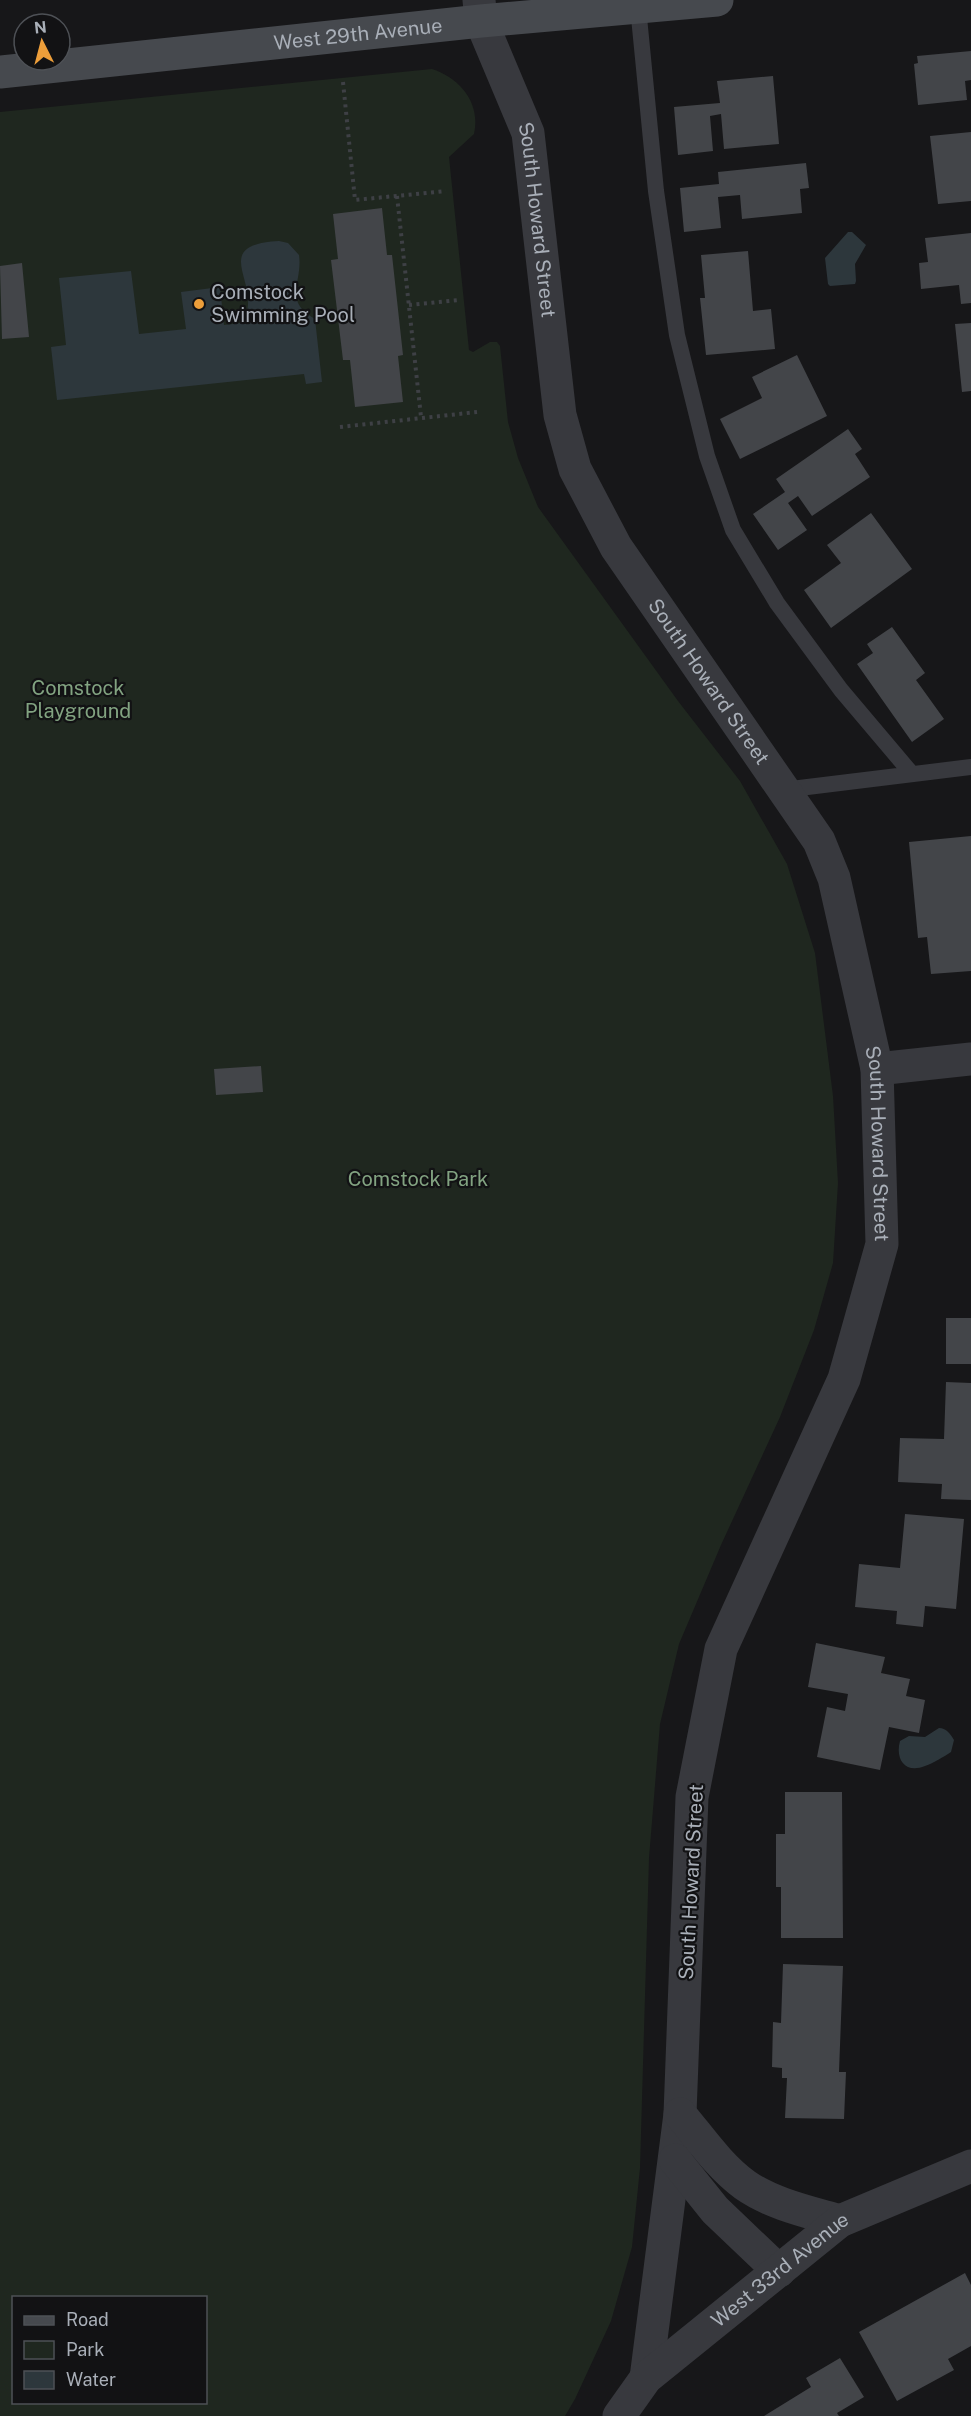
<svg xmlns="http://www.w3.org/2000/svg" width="971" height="2416" font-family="'Public Sans',sans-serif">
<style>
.green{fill:#1f271f;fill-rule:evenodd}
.water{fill:#2d373c}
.building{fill:#434549}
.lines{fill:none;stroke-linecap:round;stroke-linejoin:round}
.path{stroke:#3e4045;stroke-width:4;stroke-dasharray:3 4.5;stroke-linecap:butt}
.lane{stroke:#38393e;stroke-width:16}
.street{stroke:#38393e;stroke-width:33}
.secondary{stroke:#46494e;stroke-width:33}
.poi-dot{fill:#ed9e3a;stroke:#121214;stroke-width:2}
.labels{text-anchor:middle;stroke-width:4.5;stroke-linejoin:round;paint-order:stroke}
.street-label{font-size:20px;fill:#a9afb8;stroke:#121214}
.poi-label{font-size:20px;fill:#a9afb8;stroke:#121214;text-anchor:start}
.park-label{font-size:20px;fill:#82a381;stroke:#121214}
</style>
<rect width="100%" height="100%" fill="#171719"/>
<path class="green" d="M432,69C460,78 481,103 474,134L449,157L469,350L473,352L490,342H497L500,346L508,422L518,458L538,507L678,701L740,781L787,864L815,953L833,1096L838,1183L833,1263L814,1330L780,1417L721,1545L679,1644L660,1724L649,1858L640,2168L632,2247L611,2321L575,2399L565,2416H0V112ZM14,2298H206V2402H14Z"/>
<path class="water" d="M848,232H852L866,245L855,264L856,281L855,284L830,286L828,284L825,258Z
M279,241L288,243L299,255C303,282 282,301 315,319L322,382L306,384L304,374L57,400L51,347L66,345L59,278L131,271L139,334L186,329L181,292L220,287L224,325L241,323C268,287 204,245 279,241Z
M939,1728C946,1728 950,1733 954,1740L951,1752C943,1757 934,1763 925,1766C905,1774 895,1759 900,1741L909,1736L925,1737Z"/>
<path class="building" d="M971,51V80L965,81L967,100L918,105L914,64L918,63L917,56Z
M773,76L779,144L724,149L721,114L710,116L713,151L678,155L674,107L720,103L717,81Z
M971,132V201L938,204L930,136Z
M806,163L809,188L800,189L802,213L742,219L740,195L718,197L721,228L684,232L680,188L719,184L718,172Z
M382,208L387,255H392L403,355L398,356L403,402L355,407L350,360H343L331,260L338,259L333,214Z
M971,233V303L961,304L959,285L921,289L919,263L928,262L925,238Z
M748,251L753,311L771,309L775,349L706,355L700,298H705L701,255Z
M22,263L29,337L2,339L0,266Z
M971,323V391L962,392L955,324Z
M797,355L827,416L740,459L720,419L762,398L752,377Z
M848,429L862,449L855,454L870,477L812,516L798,496L788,503L807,530L778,550L753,514L785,492L776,479Z
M871,513L912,569L831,628L804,590L841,563L827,545Z
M892,627L925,673L916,680L944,719L912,742L857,664L873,653L867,644Z
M971,836V971L931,974L927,937L918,938L909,842Z
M261,1066L263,1092L216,1095L214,1069Z
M946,1318H971V1364H946Z
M946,1382L971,1383V1500L941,1499L942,1484L898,1482L900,1438L944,1439Z
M905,1514L964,1519L956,1609L925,1606L923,1627L896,1624L897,1611L855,1607L859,1564L900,1568Z
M816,1643L885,1657L881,1673L910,1679L906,1696L925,1700L919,1733L889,1727L880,1770L817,1757L827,1707L845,1711L848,1694L808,1687Z
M785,1792H842L843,1938H781V1887H776V1834H785Z
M783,1964L843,1966L839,2072H846L844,2119L785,2118L787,2078H782V2068L772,2067L773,2022L781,2023Z
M965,2273L971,2285V2346L948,2359L954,2370L897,2401L859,2332Z
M840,2358L864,2397L837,2413L839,2416H764L811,2387L806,2378Z"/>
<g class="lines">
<path class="path" d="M343,82L355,200L446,191
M397,196L421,417
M409,305L460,300
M340,427L477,412"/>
<path class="lane" d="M638,7L656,191L677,335L707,456L733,530L777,603L841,690L912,774
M783,790L971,767"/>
<g class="street">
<path id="s1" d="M479,0L481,21L528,133L560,415L575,469L616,547L819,841L834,878L877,1069L882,1244L844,1379L721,1649L692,1797L680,2114L646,2378"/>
<path d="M877,1069L971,1059"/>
<path d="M680,2114C701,2139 719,2166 745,2185C772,2204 809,2212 840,2221"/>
<path d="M675,2160L715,2210L779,2271"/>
<path id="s2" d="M619,2416L646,2378L840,2221L971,2166"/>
</g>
<path class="secondary" id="s3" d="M0,72L481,21L717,0"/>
</g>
<circle class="poi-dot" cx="199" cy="304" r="6"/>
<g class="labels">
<g class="street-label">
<text dy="7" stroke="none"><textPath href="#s3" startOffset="360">West 29th Avenue</textPath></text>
<text dy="7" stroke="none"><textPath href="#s1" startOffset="230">South Howard Street</textPath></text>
<text dy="7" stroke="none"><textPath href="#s1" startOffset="734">South Howard Street</textPath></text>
<text dy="7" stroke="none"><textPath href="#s1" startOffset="1238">South Howard Street</textPath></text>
<text transform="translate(691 1882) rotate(-87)" y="7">South Howard Street</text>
<text dy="7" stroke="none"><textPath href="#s2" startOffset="219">West 33rd Avenue</textPath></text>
</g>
<g class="poi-label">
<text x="211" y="299">Comstock<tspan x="211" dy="23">Swimming Pool</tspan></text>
</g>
<g class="park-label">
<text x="78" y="695">Comstock<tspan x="78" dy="23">Playground</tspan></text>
<text x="418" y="1186">Comstock Park</text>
</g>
</g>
<rect x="12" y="2296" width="195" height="108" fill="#121214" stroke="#4e5156" stroke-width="1.5"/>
<rect x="24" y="2316" width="30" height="9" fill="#46494e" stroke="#4e5156" stroke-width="1.5"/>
<text x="66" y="2326" font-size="18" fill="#a9afb8">Road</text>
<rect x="24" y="2341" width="30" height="18" fill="#1f271f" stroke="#4e5156" stroke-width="1.5"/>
<text x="66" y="2356" font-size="18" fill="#a9afb8">Park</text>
<rect x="24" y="2371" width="30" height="18" fill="#2d373c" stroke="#4e5156" stroke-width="1.5"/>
<text x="66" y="2386" font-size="18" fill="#a9afb8">Water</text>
<g transform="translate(42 42) rotate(354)"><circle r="28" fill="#121214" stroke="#4e5156" stroke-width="1.5"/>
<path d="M0-4.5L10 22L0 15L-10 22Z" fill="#ed9e3a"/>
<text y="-9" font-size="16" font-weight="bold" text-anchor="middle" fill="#a9afb8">N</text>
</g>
</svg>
